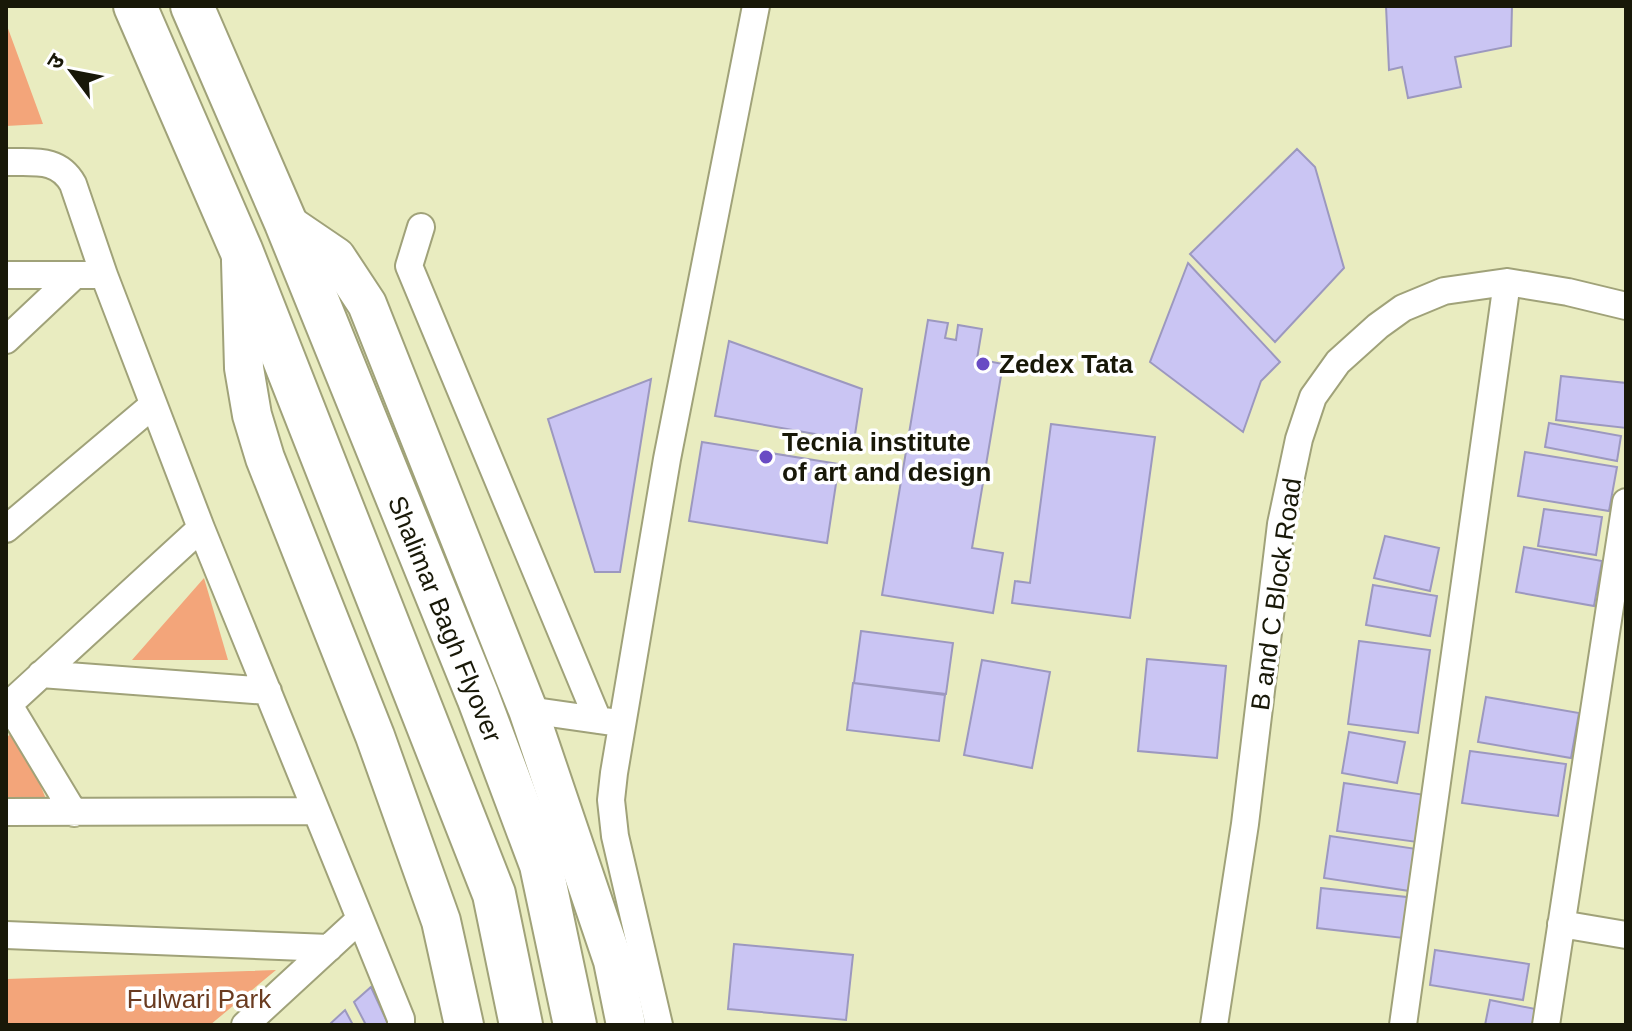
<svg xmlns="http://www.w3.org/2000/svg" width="1632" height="1031" font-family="Arial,'Noto Sans Devanagari',sans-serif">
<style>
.green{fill:#f3a57a}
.building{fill:#cac5f3;stroke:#9c98bf;stroke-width:2}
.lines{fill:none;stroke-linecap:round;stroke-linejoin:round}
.street-casing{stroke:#a0a279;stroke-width:30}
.secondary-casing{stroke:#a0a279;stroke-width:42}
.primary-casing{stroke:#a0a279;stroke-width:46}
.street{stroke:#fff;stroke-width:26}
.secondary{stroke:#fff;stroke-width:38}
.primary{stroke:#fff;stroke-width:42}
.poi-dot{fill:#694bc4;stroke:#fff;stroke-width:3}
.labels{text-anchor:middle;stroke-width:7;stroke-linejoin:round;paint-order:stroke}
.poi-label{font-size:26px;font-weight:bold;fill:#181808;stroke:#fff;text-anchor:start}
.street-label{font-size:26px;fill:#181808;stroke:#fff}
.park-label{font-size:26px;fill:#6a3b20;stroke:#fff}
</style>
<rect width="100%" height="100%" fill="#e9ecc0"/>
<path class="green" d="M6,23L43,124L6,126Z
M204,578L228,660H131H132Z
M17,728L46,799L6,801V738Z
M276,970L210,1025H6V979Z"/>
<path class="building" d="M1386,6H1512L1511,46L1455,57L1461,87L1408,98L1402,67L1389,70Z
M1297,149L1315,167L1344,268L1275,342L1190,254Z
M1188,263L1280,362L1261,381L1243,432L1150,362Z
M928,320L948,323L945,338L956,340L958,325L982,329L977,359L1003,364L972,548L1003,553L993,613L882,595Z
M729,341L862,389L854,441L715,416Z
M1561,376L1626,383V428L1556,420Z
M651,379L620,572H595L548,419Z
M1549,423L1621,436L1617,461L1545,447Z
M1051,424L1155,437L1130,618L1012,603L1015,581L1030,583Z
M702,442L839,464L827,543L689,521Z
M1525,452L1617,467L1609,511L1518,496Z
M1544,509L1602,517L1596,555L1538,546Z
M1385,536L1439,548L1430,591L1374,578Z
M1524,547L1602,561L1594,606L1516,592Z
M1373,585L1437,596L1430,636L1366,625Z
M861,631L953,643L946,694L854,683Z
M1359,641L1430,650L1418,733L1348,724Z
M1147,659L1226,666L1217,758L1138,751Z
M982,660L1050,672L1032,768L964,755Z
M853,683L945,695L939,741L847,730Z
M1486,697L1579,713L1571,758L1478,742Z
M1349,732L1405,742L1397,783L1342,773Z
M1470,751L1566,764L1558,816L1462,803Z
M1344,783L1432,796L1424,843L1337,831Z
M1330,836L1423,850L1416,892L1324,878Z
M1321,888L1416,898L1412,939L1317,928Z
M734,944L853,955L846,1020L728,1009Z
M1435,950L1529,964L1523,1000L1430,985Z
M371,987L388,1024L387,1025H366L354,1002Z
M1490,1000L1545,1011L1542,1025H1485Z
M345,1010L353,1025H331L330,1024Z"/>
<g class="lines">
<defs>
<path id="street" d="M6,162C33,163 58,157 73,184L104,275L201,528L401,1019V1025
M421,227L409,266L598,720
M6,275H104
M6,340L75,275
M6,529L153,405
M41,674L268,691
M9,705L74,813
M6,707L201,528
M528,710L612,722
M6,812L316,811
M1561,924L1626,935
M6,935L329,948
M245,1025L359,920
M659,1025L615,836L611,800L614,773L667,459L756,6
M1214,1025L1245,824L1281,524L1299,439L1313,397L1338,362L1378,326L1403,308L1444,291L1507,282L1568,292L1626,306
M1403,1025L1507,282
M1546,1025L1626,502"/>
<path id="secondary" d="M286,223L336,257L367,304L528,710L613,961L626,1025
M241,261L244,368L252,415L265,458L375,736L441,921L464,1025"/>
<path id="primary" d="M135,6L241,250L494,894L521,1025
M192,6L286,223L478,697L541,865L575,1025"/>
</defs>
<use href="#street" class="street-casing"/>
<use href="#secondary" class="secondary-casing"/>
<use href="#primary" class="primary-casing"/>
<use href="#street" class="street"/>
<use href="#secondary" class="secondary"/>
<use href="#primary" class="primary"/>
</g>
<g class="poi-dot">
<circle cx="983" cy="364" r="8"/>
<circle cx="766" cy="457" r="8"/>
</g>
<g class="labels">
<g class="poi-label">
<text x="999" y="373">Zedex Tata</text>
<text x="782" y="451">Tecnia institute<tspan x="782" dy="30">of art and design</tspan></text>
</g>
<g class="street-label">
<text transform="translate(1276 594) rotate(-82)" y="9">B and C Block Road</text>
<text transform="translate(445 619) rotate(68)" y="9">Shalimar Bagh Flyover</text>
</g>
<g class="park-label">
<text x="199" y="1008">Fulwari Park</text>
</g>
</g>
<rect width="1632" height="1031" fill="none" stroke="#181808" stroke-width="16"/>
<g transform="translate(72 72) rotate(302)" stroke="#ffffff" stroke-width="6" paint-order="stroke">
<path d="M0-6L14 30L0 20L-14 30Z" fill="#181808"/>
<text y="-12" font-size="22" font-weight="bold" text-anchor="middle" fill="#181808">उ</text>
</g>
</svg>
